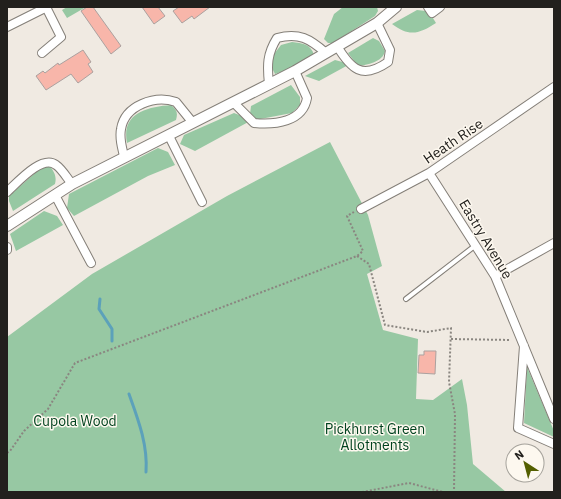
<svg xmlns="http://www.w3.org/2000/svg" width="561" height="499" font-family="'IBM Plex Sans',sans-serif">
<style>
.green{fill:#97c8a3}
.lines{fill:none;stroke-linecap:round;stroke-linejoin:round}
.stream{stroke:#5ca1ba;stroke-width:3}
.building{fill:#f8b6aa;stroke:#aba19f}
.service-casing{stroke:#847f78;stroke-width:6}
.minor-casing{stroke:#847f78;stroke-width:10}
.tertiary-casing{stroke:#847f78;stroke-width:12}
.path{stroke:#8a8680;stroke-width:2;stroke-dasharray:2 2;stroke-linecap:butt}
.service{stroke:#fff;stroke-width:4}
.minor{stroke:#fff;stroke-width:8}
.tertiary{stroke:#fff;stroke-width:10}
.labels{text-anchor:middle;stroke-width:3;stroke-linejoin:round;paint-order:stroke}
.street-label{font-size:14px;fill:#22201d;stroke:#fdf8ef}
.park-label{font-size:14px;fill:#00421e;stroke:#fdf8ef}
</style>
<rect width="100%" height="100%" fill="#f0eae2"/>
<path class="green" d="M67,7H86L67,18L62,10Z
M343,7H377L378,11L375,16L333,43H328L324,39L334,14Z
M417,10L435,12L431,15L436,23C419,34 409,37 392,24Z
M373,38L379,41L385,51C383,62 367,65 358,66L348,53Z
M292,42C302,43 311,44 314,55L286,70L275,74L271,66L274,54L281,45Z
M335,60L350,64L319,81L305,76Z
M291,85L300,97V105L292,113L255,120L250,114L251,106Z
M171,105C177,110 178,113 176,120L127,143C121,113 147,107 171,105Z
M234,113L252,120L195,151L180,144L184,135Z
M330,142L368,215L382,266L367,274L383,330L418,339L416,399L433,400L462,379L467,405L473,464L506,492H7V337L92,274L227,196Z
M158,148L168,152L175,165L148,176L74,216L67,208L69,194Z
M50,166C54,172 57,176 55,184L13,211L9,201V196L42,167Z
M44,211L57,216L63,225L16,251L10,234Z
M527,367L554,431V437L524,423Z"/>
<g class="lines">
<path class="stream" d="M100,299L99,309L112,329V341
M129,394C138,419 148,445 146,472"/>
</g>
<path class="building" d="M87,7H93L121,46L111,54L81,11Z
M142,7H158L165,16L154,24Z
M179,7H210L194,19L192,16L182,23L173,11Z
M83,50L91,62L88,64L93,72L78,83L71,74L46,90L36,76L43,71L45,73L58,63L59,65Z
M424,351H436L435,374L418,373L419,355H424Z"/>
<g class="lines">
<defs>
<path id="service" d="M406,299L476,245"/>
<path id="minor" d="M428,7L432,13L440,7
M7,27L47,7
M337,46C351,69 362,80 388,62L390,50L377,23
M42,53L61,37L46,7
M269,84C267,65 267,54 277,38C299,32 310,39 326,53
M234,103L254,123C275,125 303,122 307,98L295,71
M169,136L202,202
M124,156C122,147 119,139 121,129C125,105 155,95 176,102L193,123
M429,173L495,276L554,419
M7,192C17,183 42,154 56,165C62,169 67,178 72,184
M55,195L91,263
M361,209L429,173L554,87
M7,247V250
M495,276L554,243
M524,346L518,428L554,444"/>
<path id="tertiary" d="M7,226L72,184L295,71L377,23L396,7"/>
</defs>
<use href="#service" class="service-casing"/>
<use href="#minor" class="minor-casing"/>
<use href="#tertiary" class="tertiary-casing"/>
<path class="path" d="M357,256L369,264L385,325L427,332L451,328L449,382L455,414L454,492
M451,339L511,340
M7,453L10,451L24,431L48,409L75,363L357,256L363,251L347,216L354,212
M362,492L409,483L443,492"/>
<use href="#service" class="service"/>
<use href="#minor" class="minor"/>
<use href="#tertiary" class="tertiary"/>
</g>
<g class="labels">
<g class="street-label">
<text transform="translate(453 141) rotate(-34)" y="5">Heath Rise</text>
<text transform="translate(486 239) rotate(59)" y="5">Eastry Avenue</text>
</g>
<g class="park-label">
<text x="75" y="426">Cupola Wood</text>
<text x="375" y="434">Pickhurst Green<tspan x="375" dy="16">Allotments</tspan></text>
</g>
</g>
<rect width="561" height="499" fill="none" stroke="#22201d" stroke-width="16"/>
<g transform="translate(525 463) rotate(324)"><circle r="19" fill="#fdf8ef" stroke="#a5a29b"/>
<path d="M0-3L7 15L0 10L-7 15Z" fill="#545f00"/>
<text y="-6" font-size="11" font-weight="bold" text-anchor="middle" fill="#22201d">N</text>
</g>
</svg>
